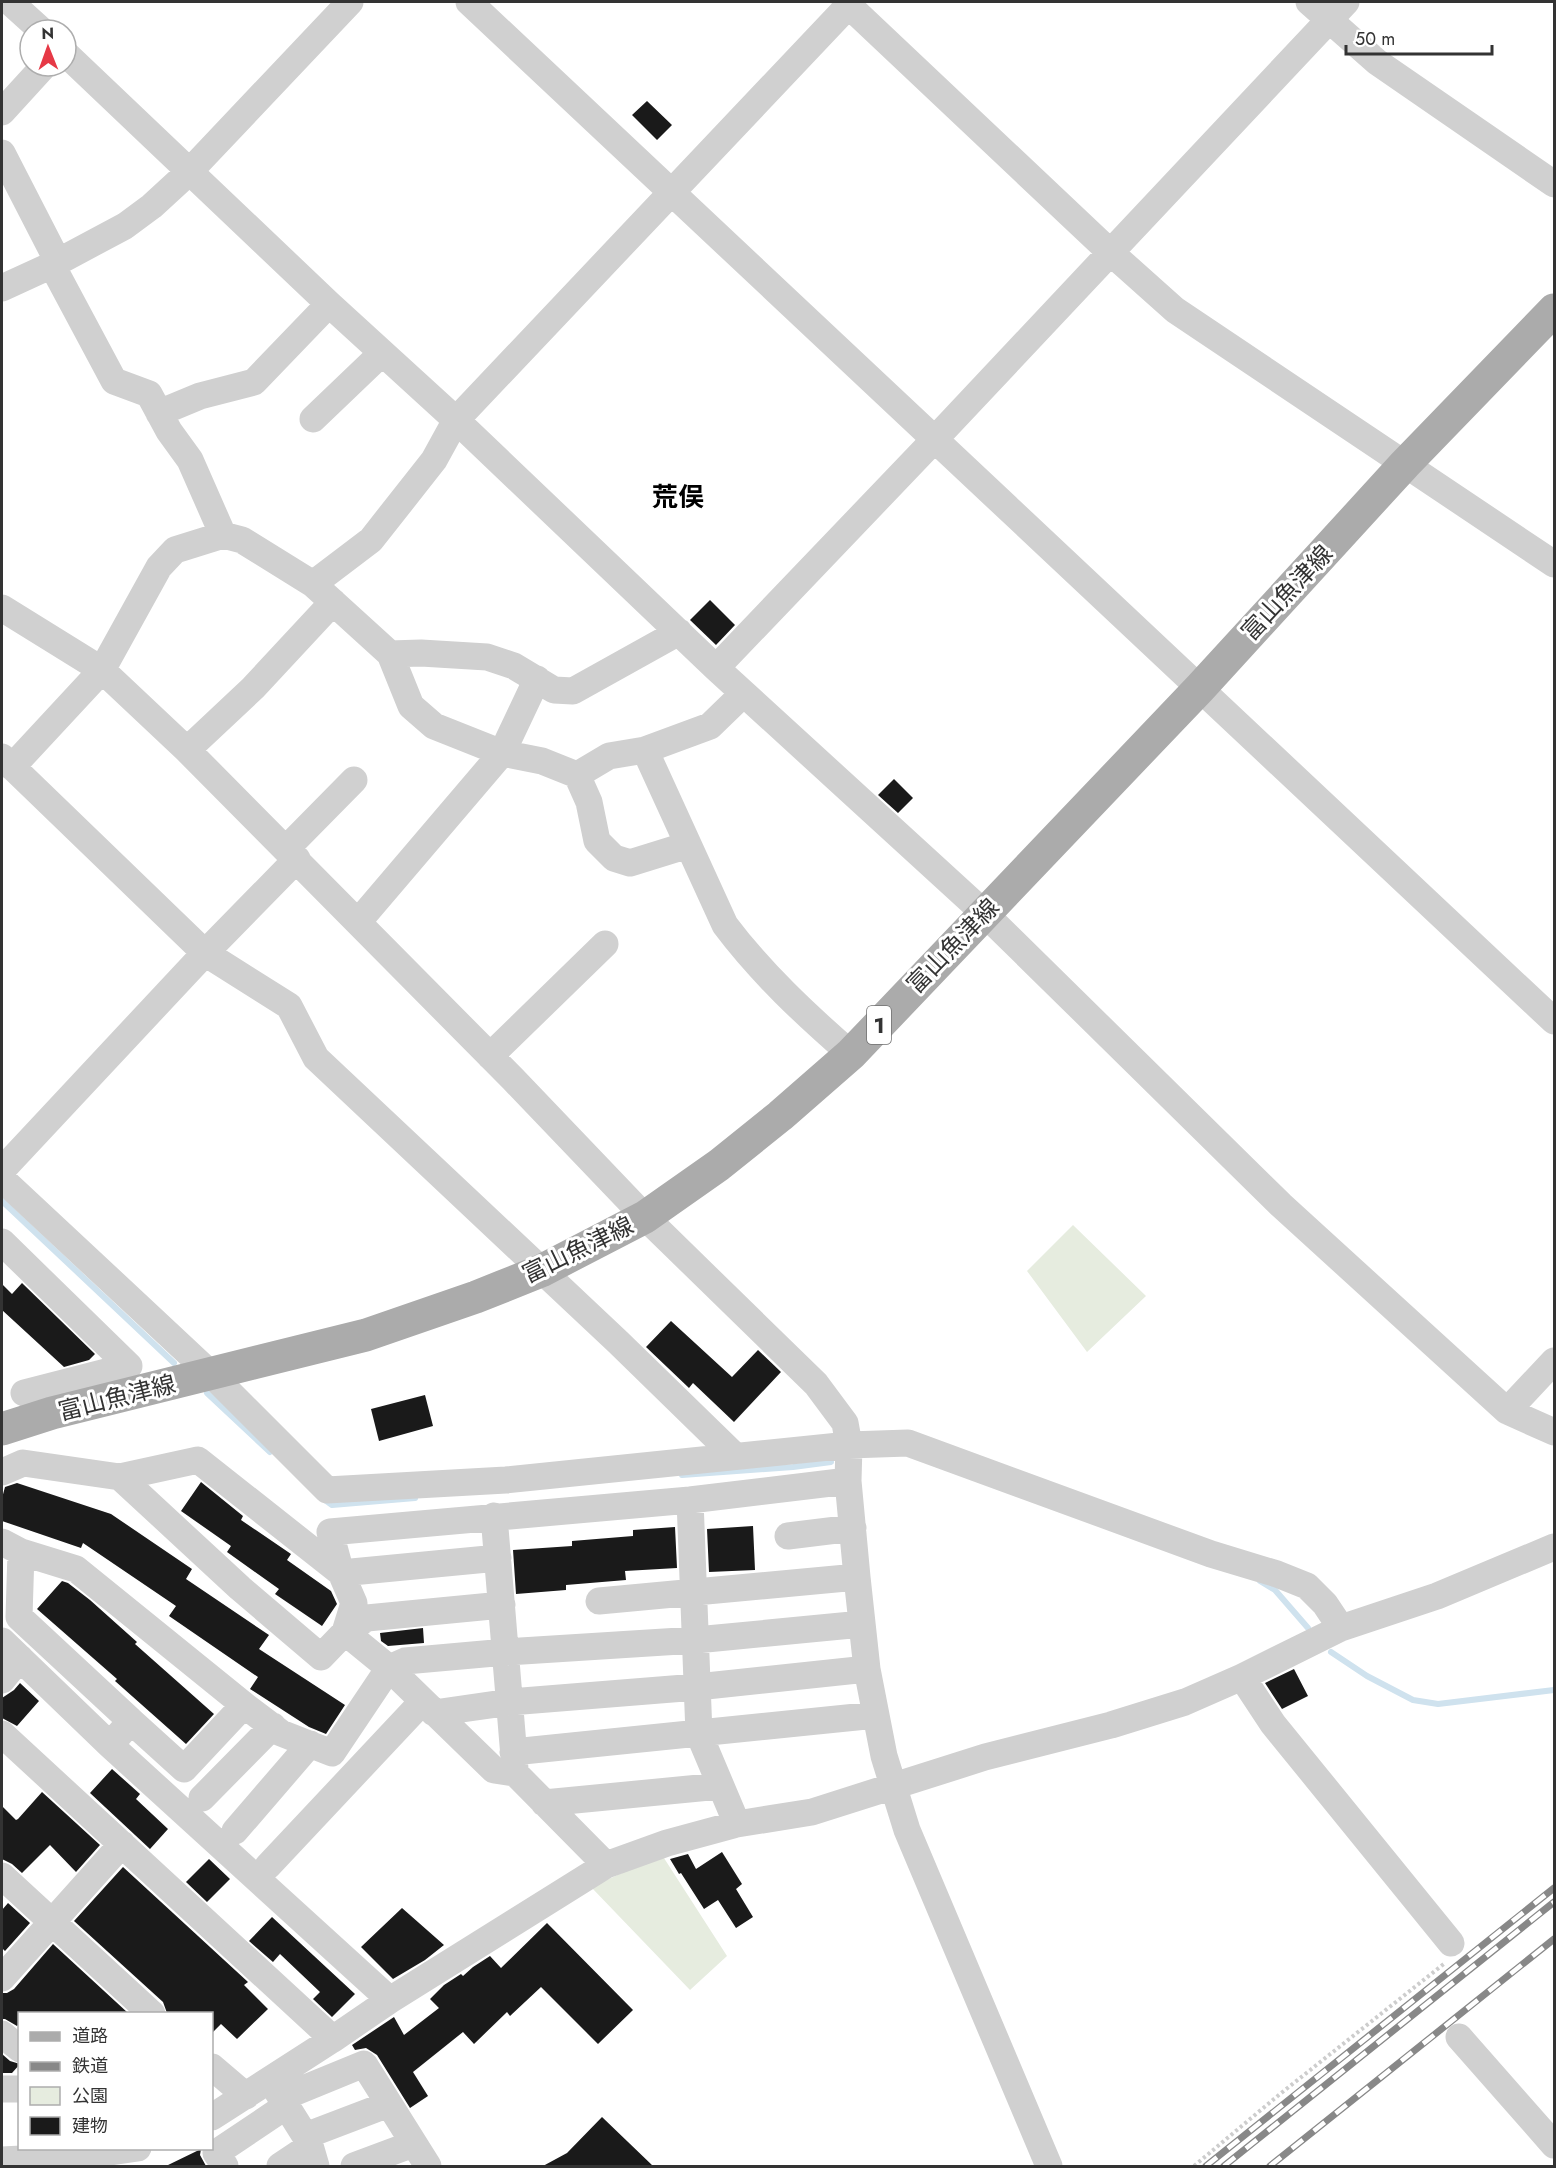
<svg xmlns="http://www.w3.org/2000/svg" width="1556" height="2168" font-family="Jost,'Noto Sans JP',sans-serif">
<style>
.green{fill:#e6ecdf}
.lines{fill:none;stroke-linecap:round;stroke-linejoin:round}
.stream{stroke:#cfe2ee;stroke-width:6}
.building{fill:#1a1a1a}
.path{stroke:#cdcdcd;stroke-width:4;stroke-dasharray:3 3;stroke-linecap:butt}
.minor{stroke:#d0d0d0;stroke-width:27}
.major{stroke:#ababab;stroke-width:33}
.rail-casing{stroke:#888;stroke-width:7}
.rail{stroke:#fff;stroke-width:4.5;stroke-dasharray:14;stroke-linecap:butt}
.labels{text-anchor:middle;stroke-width:6;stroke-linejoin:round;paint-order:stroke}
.shield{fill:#fff;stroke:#707070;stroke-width:1.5}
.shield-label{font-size:22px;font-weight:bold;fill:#333}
.street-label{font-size:24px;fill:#333;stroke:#fff}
.neighbourhood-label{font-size:26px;font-weight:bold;fill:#000;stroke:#fff}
</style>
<rect width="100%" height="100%" fill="#fff"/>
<path class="green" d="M1073,1225L1146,1296L1087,1352L1027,1271Z
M662,1855L727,1956L690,1990L591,1887Z"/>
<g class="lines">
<path class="stream" d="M2,1201L174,1363
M207,1393L270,1452
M682,1475L793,1467L831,1462
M325,1500L332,1505L415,1498
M1260,1581L1275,1590L1308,1628
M1331,1652L1367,1676L1413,1700L1438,1704L1554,1690"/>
</g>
<path class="building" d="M647,101L672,125L657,140L632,115Z
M710,600L735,625L716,645L690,620Z
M894,779L913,798L898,813L878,795Z
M22,1283L95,1354L89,1360L64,1367L2,1310V1284L12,1294Z
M671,1321L732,1377L758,1350L781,1372L734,1422L693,1383L689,1388L646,1347Z
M425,1395L433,1426L379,1441L371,1409Z
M201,1482L243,1516L241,1520L291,1554L287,1560L331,1591L337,1604L322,1626L275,1594L279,1589L227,1552L231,1546L181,1511Z
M17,1483L111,1514L192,1569L186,1579L269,1635L259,1649L345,1705L326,1734L309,1727L250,1689L258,1677L169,1616L176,1606L83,1543L81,1548L2,1521V1498L5,1487Z
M753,1526L755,1570L709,1572L707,1529Z
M675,1527L677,1568L625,1571L626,1580L566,1585V1590L516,1594L513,1550L572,1546V1541L633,1536V1530Z
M62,1581L68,1583L90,1600L137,1642L135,1644L214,1714L186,1744L115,1681L117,1679L37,1609Z
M423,1628L424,1643L388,1646L381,1641L380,1633Z
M1294,1669L1308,1696L1282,1709L1265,1683Z
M20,1683L39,1701L17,1726L2,1718V1698L14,1690Z
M112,1769L140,1794L136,1799L168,1829L150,1849L90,1793Z
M42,1792L100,1845L76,1872L50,1845L22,1873L12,1864L2,1859V1806L16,1820L18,1819Z
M722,1852L742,1884L736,1889L753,1917L736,1928L718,1900L704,1909L681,1873L679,1874L670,1859L688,1854L696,1869Z
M209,1859L230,1879L207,1902L186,1882Z
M123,1867L248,1982L244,1985L268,2009L237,2039L221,2024L212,2033V2013H167L163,2002L74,1921Z
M8,1903L30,1923L5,1951L2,1948V1910Z
M402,1908L444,1945L425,1960L393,1979L361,1947Z
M272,1917L355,1994L332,2017L313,1999L320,1992L280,1954L273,1962L249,1941Z
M547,1923L633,2010L598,2044L541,1987L510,2016L507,2012L474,2044L463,2032L413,2072L428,2096L410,2108L377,2055L366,2048L355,2050L352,2045L394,2017L404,2035L439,2008L430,1999L444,1985L461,1974L463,1976L473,1967L490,1956L501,1968Z
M53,1944L128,2013H20V2023L17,2026L5,2019H2V1993H7L14,1989Z
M2,2054L10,2061L20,2064L12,2073H2Z
M602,2117L653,2166H543L567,2153Z
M201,2149L200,2155L206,2166H166Z"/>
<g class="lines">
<path class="path" d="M1194,2166L1280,2094L1445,1963"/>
<path class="minor" d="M10,2L41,30
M469,2L1554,1021
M845,2L1110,252L1175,310L1554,564
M1309,2L1377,62L1554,184
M66,54L329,304L456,420L716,668L984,913L1281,1205L1507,1411L1554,1432
M2,112L44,66
M2,153L58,262
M52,265L114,381L149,394L169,431L190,460L223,535
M2,288L52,265L125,226L152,206L189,172L350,2
M159,413L200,396L254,382L329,304
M313,419L382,353
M313,584L371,540L434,460L456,420L849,5
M2,608L102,670L187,750L513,1079L645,1217L816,1384L845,1423L849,1445L848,1481L857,1577L867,1669L884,1756L907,1830L1049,2166
M390,654L411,706L434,726L502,753L542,761L577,775L609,756L645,750L710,726L743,694
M716,668L935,439L1346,2
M187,750L253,688L333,602
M645,750L725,925C761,973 806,1015 851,1054
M2,757L205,953L289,1006L316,1058L618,1342L735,1456
M12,767L102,670L159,567L175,550L223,535L242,540L313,584L390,654L421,653L487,657L514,666L554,690L573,691L679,632
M577,775L589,802L597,841L614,858L630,863L688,845
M286,849L354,780
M358,922L502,753L537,679
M490,1056L605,944
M2,1170L205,953L297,859
M2,1179L212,1375L327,1490L506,1480L849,1445L908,1443L1211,1554L1277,1574L1307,1586L1325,1604L1341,1628
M2,1242L129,1366L24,1393
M1507,1411L1554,1361
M2,1472L23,1463L120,1477L240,1588L321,1657L345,1632L367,1618L502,1605
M120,1477L198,1460L341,1573L498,1558
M690,1500L699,1734L737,1824
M494,1516L515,1769
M788,1536L853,1528
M2,1542L21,1552L19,1617L131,1721
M21,1552L76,1569L244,1705
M599,1601L857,1577
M345,1632L354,1603L341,1573L330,1532L690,1500L848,1481
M345,1632L389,1668L494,1770L515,1773L606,1865
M2,1641L110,1745L390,2000
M1242,1677L1273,1724L1451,1943
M2,1680L20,1658
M434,1713L510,1702L697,1687L867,1669
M2,1734L333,2039
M110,1745L131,1721L184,1769L244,1705L281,1733L332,1753L389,1668L405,1661L506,1652L696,1640L862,1624
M513,1752L876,1715
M202,1798L273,1726
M544,1803L720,1786
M235,1831L310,1744
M268,1866L423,1701
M2,1876L152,2014
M2,1978L122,1844
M2,2034L20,2049
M1459,2037L1554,2145
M212,2067L246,2096
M2,2089H20
M277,2091L309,2142L316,2166
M281,2098L364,2064L428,2166
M212,2117L333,2039L390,2000L606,1865L667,1843L737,1824L812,1812L985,1757L1111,1725L1185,1702L1242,1677L1341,1628L1437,1596L1554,1547
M305,2136L389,2104
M2,2160L82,2156L138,2148
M225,2166L216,2153L286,2106
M280,2166L310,2146
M354,2166L413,2144"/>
<path class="major" d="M2,1429L52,1413L366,1335L476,1297L541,1271L645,1217L719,1165L780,1116L851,1054L1200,688L1405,464L1554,310"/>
<defs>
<path id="rail" d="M1206,2166L1554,1888
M1224,2166L1554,1902
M1270,2166L1554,1939"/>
</defs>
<use href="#rail" class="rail-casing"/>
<use href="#rail" class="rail"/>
</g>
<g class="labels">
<rect class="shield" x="867" y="1006" width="24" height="38" rx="4.5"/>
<g class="shield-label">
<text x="879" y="1033">1</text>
</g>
<g class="street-label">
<text transform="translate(1287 593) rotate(-47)" y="8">富山魚津線</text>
<text transform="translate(953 946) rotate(-46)" y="8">富山魚津線</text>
<text transform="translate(578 1250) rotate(-26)" y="8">富山魚津線</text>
<text transform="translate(117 1398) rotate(-14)" y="8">富山魚津線</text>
</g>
<g class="neighbourhood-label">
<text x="678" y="506">荒俣</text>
</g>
</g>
<rect width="1556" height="2168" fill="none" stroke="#333333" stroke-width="6"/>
<rect x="18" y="2012" width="195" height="138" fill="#ffffff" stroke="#adadad" stroke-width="1.5"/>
<rect x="30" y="2032" width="30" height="9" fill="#ababab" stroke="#adadad" stroke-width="1.5"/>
<text x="72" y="2042" font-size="18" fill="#333333">道路</text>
<rect x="30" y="2062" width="30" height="9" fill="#888888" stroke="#adadad" stroke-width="1.5"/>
<text x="72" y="2072" font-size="18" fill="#333333">鉄道</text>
<rect x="30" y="2087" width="30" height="18" fill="#e6ecdf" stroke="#adadad" stroke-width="1.5"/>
<text x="72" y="2102" font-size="18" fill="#333333">公園</text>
<rect x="30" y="2117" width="30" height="18" fill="#1a1a1a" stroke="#adadad" stroke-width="1.5"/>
<text x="72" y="2132" font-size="18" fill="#333333">建物</text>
<g transform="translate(48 48) rotate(359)"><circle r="28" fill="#ffffff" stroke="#adadad" stroke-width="1.5"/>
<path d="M0-4.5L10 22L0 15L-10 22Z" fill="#e63946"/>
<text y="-9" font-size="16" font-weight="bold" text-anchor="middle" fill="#333333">N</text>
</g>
<path d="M1346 45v9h146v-9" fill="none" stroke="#333333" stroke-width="3"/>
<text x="1355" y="45" font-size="18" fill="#333333" stroke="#ffffff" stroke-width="4.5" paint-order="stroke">50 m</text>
</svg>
